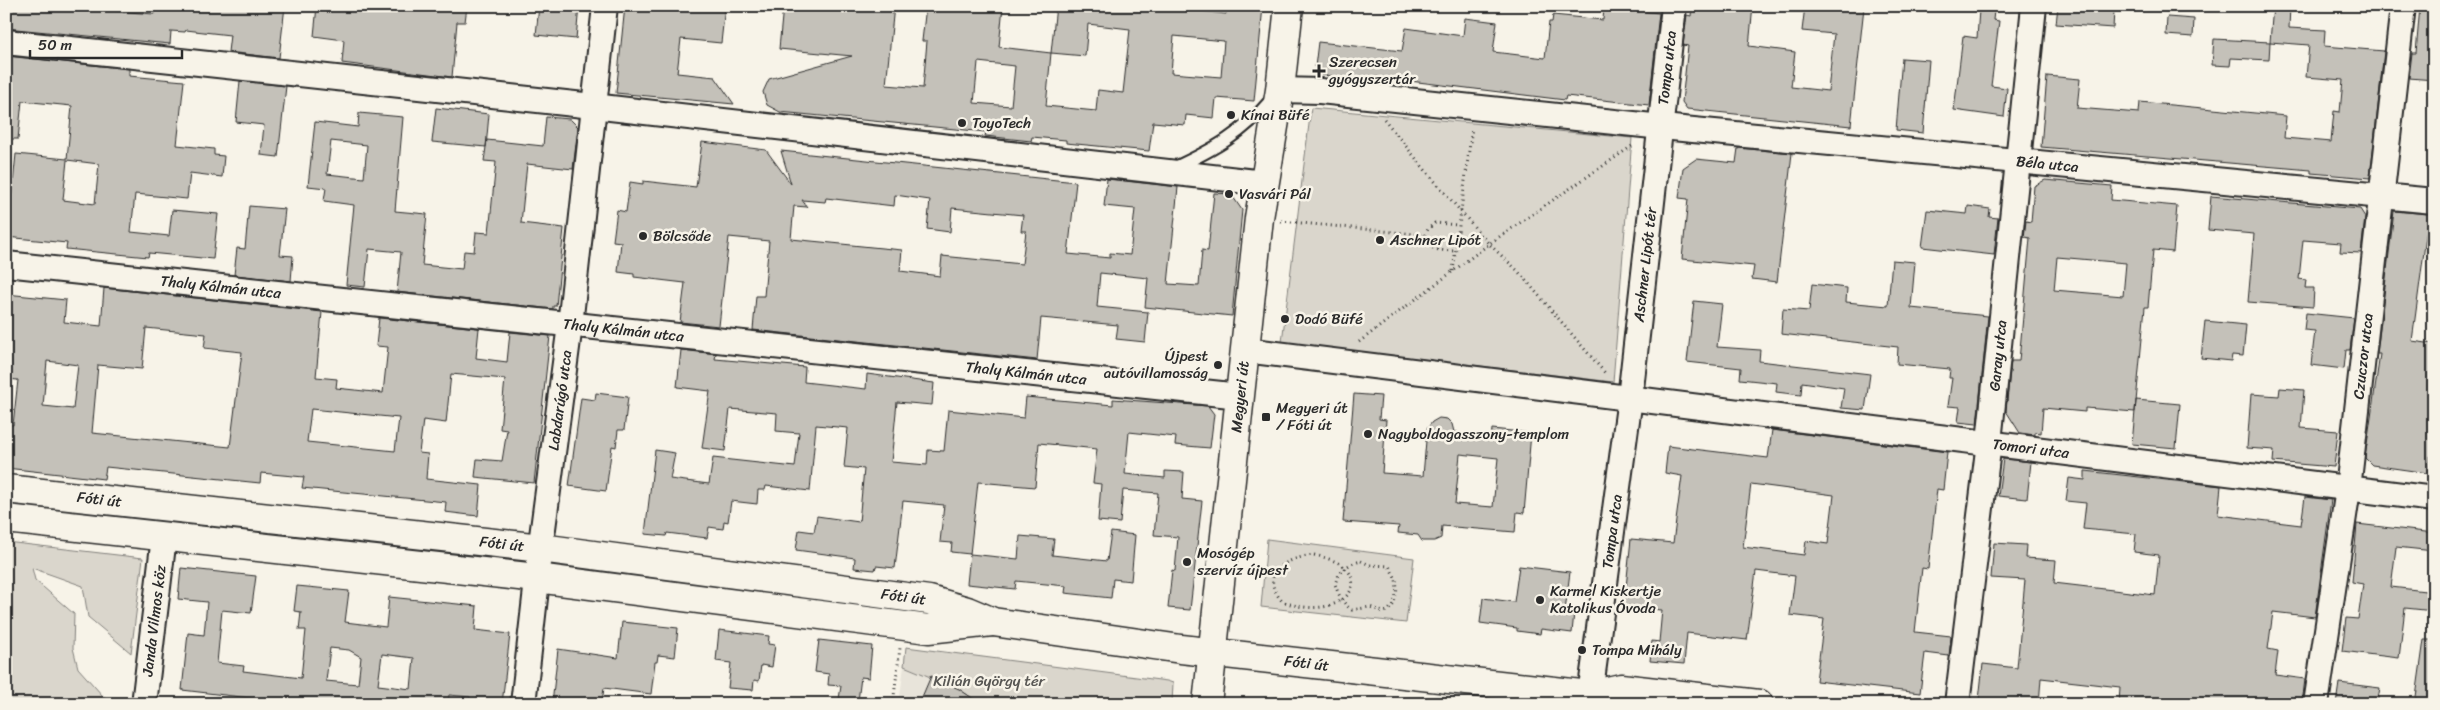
<svg xmlns="http://www.w3.org/2000/svg" width="2440" height="710" font-family="Sriracha,sans-serif">
<style>
.built{fill:#e8e4da}
.green{fill:#dad6cc;stroke:#82807c}
.building{fill:#c4c1b9;stroke:#2b2b2b;fill-rule:evenodd}
.lines{fill:none;stroke-linecap:round;stroke-linejoin:round}
.lane-casing{stroke:#2b2b2b;stroke-width:15}
.street-casing{stroke:#2b2b2b;stroke-width:28}
.secondary-casing{stroke:#2b2b2b;stroke-width:31}
.path{stroke:#2b2b2b;stroke-width:3;stroke-dasharray:1 4;stroke-linecap:butt}
.lane{stroke:#f7f3e8;stroke-width:11}
.street{stroke:#f7f3e8;stroke-width:24}
.secondary{stroke:#f7f3e8;stroke-width:28}
.poi-dot{fill:#2b2b2b;stroke:#f7f3e8;stroke-width:2}
.labels{text-anchor:middle;stroke-width:5;stroke-linejoin:round;paint-order:stroke}
.poi-label{font-size:15px;fill:#2b2b2b;stroke:#f7f3e8;text-anchor:start}
.street-label{font-size:15px;fill:#2b2b2b;stroke:#f7f3e8}
.park-label{font-size:15px;fill:#575653;stroke:#f7f3e8}
</style>
<rect width="100%" height="100%" fill="#f7f3e8"/>
<filter id="ink" filterUnits="userSpaceOnUse"><feTurbulence type="fractalNoise" baseFrequency=".02" numOctaves="2"/><feDisplacementMap in="SourceGraphic" scale="10" xChannelSelector="R" yChannelSelector="G"/><feConvolveMatrix kernelMatrix="1 2 1 2 8 2 1 2 1" color-interpolation-filters="sRGB"/></filter>
<g filter="url(#ink)">
<path class="built" d="M904,666L959,689L981,704H899Z"/>
<path class="green" d="M1311,108L1632,138L1613,382L1282,342Z
M1267,539L1414,558L1406,623L1261,607Z
M6,542L143,558L131,653L88,617L83,586L32,568L35,580L74,614L73,648L78,668L110,704H6Z
M906,647L1167,681L1173,683L1172,704H981L959,689L904,666Z"/>
<path class="building" d="M6,6H116V11L154,14L155,6H285L279,58L228,52L230,35L186,30L185,32L171,31L170,44L6,28Z
M317,6H467L465,22H457L452,77L342,63L344,40L314,36Z
M539,6H579L576,39L536,35Z
M625,6H725L721,43L681,39L677,73L715,77L734,104L616,93Z
M783,6H894L886,85L923,88L927,41H922L926,6H1003L999,47L1051,53L1056,6H1151L1226,14L1227,6H1263L1254,101L1216,98L1214,118L1186,115L1185,125L1153,122L1149,151L1066,143V140L1032,137L1031,141L985,136L986,132L780,112L767,105L763,92L769,79L852,56L779,49ZM1088,24L1130,29L1123,93L1098,90L1096,111L1046,106L1051,53L1085,56ZM1174,36L1224,41L1221,77L1171,73ZM978,62L1015,66L1011,106L974,103Z
M1692,6H1753L1749,46L1795,52L1791,87L1828,91L1834,34L1802,31L1805,6L1864,7L1851,126L1687,109L1682,102L1688,46L1683,45L1687,15L1691,16Z
M2058,6H2086L2085,9L2114,11L2113,28L2056,24Z
M2273,6H2290L2289,28L2325,30L2324,46L2384,51L2370,178L2311,173V170L2041,147L2047,76L2080,79L2077,108L2139,113L2140,102L2286,116L2284,138L2331,142L2334,111L2340,112L2343,80L2306,77L2309,45L2270,42Z
M2420,6H2434V80L2409,78L2412,53H2416Z
M1604,7L1659,13L1649,105L1566,96L1565,100L1377,77L1376,81L1322,75L1315,67L1318,42L1402,51L1406,28L1463,36L1465,18L1497,22L1493,52L1545,58L1549,22H1552L1553,15L1603,20Z
M1979,10L1994,11L1993,20L1999,21L1991,86L2007,88L2004,117L1954,110L1963,36L1977,38Z
M2167,17L2194,19L2193,37L2166,35Z
M2214,39L2270,42L2269,60L2231,58L2230,66L2212,65Z
M6,56L129,69V76L184,81L177,145L214,149V155L224,156L222,177L190,173L187,199L135,194L131,232L169,236L172,210L218,214L213,259L149,253L148,257L66,249L67,243L6,237V205H9L12,193L16,154L67,159L72,106L22,101L18,139H6ZM67,160L99,164L95,204L63,200Z
M1902,58L1929,60L1923,133L1896,130Z
M240,81L286,86L278,157L261,155L264,125L236,122Z
M436,108L489,114L486,147L432,142Z
M359,113L403,117L395,211L427,214L422,265L462,269L464,251L474,252L476,232L489,233L496,162L484,161L487,140L543,146L546,117L570,119L578,127L573,169L527,164L521,223L564,228L556,306H553V309L397,292L401,252L369,249L365,287L346,285L354,205L324,201L326,188L308,186L315,122L358,127ZM331,141L367,145L364,178L327,174Z
M702,142L766,150L791,184L781,151L1076,182L1068,254L1110,258V253L1130,255L1135,209L1104,206L1107,179L1178,187L1168,284L1199,286L1202,250L1208,251L1214,193L1231,194L1242,210L1232,316L1145,307L1148,278L1100,273L1097,307L1148,312L1145,342L1116,339L1118,325L1041,318L1037,360L753,330L756,296H764L769,241L729,237L719,326L680,322L685,283L634,277V274L618,272L621,242L613,241L617,210L626,212L630,182L643,184V181L696,187ZM895,195L930,200L927,229L950,232L952,208L1023,215L1021,231H1026L1022,264L942,256L940,276L900,271L902,250L791,239L794,206L807,207L802,200L825,202L826,198L894,206Z
M1738,148L1792,153L1777,282L1752,279L1754,266L1682,259L1688,199L1679,198L1683,168L1696,159L1736,163Z
M2045,180L2112,186L2111,200L2177,206L2173,252L2153,250L2148,307H2145L2135,412L2085,408V412L2043,408L2041,433L2035,432V435L2020,433L2006,411L2011,361H2019L2030,238L2024,237L2026,221L2031,222L2034,186ZM2057,257L2126,263L2123,296L2054,290Z
M2211,196L2360,209L2365,217L2361,253L2340,252L2341,243L2303,240L2299,279L2306,280L2305,288H2314L2313,307L2248,302L2254,234L2208,230Z
M249,206L285,209L280,255L293,256L291,281L234,275L237,248L245,249Z
M1968,206L1990,209L1989,217L1998,218L1994,255L1922,247L1927,210L1967,214Z
M2394,211L2429,214L2412,341L2434,344V456H2430L2428,473L2372,465L2365,458L2380,354H2377Z
M1892,260L1915,262L1911,308L1988,316L1977,424L1958,422L1960,407L1948,406L1952,378H1949L1950,369L1897,364L1898,347L1781,334L1783,309L1809,311L1812,284L1847,288L1846,302L1888,306Z
M104,288L322,312L316,377L337,379L336,388L383,393L388,347L376,346L379,318L479,328L476,358L507,362L510,332L550,336L534,483L475,477L477,459L502,461L507,430L500,429L505,379L451,374L446,423L423,420L419,453L428,454L426,479L481,485L478,516L445,512L446,502L302,488L304,477L261,473L260,483L106,467L104,479L6,468V425H13L18,380L6,379V294L66,300L64,322L101,326ZM146,328L206,334L204,348L242,352L230,447L92,433L98,365L142,369ZM47,361L78,365L73,409L43,406ZM311,409L399,418L395,451L307,442Z
M1694,301L1722,304L1717,347L1760,350L1759,361L1870,374L1865,410L1841,408L1844,388L1802,382L1801,395L1776,392L1777,383L1740,379L1741,368L1687,362Z
M2306,313L2354,318L2350,350H2346L2344,369L2311,365L2315,331L2304,330Z
M2205,321L2246,325L2243,356L2232,355L2231,361L2201,358Z
M681,350L716,354L715,359L805,367L804,382L866,389L867,374L934,383L932,405L897,402L891,462L927,465L928,450L944,451L948,410L1024,418L1026,397L1113,405V399L1208,406L1214,414L1210,448L1175,445L1176,437L1129,432L1125,474L1165,478V471L1184,472L1182,499L1202,501L1190,610L1168,608L1172,570L1175,571L1178,537L1154,535L1158,493L1123,490L1120,523L1098,521L1101,484L1093,483L1097,449L1039,443L1035,487L978,482L970,554L951,552L952,543L940,542L944,505L903,501L895,568L876,566L875,570L854,568L855,558L796,550L799,530L814,532L817,516L859,522L864,469L844,467L848,428L816,425L810,491L766,486L765,490H758L757,504L731,501L728,522L724,521L723,529L709,527L707,538L667,533L666,536L645,534L655,450L675,453L670,479L709,484L713,458L795,467L799,433L776,431L777,413L730,409L725,451L702,448L710,391L677,387Z
M2280,388L2304,390L2301,428L2338,431L2334,467L2273,462L2274,450L2247,448L2251,394L2279,396Z
M596,393L628,397L624,430H618L616,447L612,446L606,491L569,486L581,398L595,400Z
M1354,394L1381,396L1379,419L1386,420L1382,473L1423,476L1427,429L1432,422L1439,418L1447,419L1452,424L1454,432H1458V438L1491,440L1492,429L1531,433L1524,513L1517,512L1515,532L1442,526L1441,538L1434,541H1422L1418,535L1398,533L1399,526L1343,522ZM1460,454L1498,458L1493,507L1455,504Z
M2136,400L2180,404L2176,448L2132,444Z
M1772,430L1947,452L1943,490L1937,489L1928,569L1922,568L1915,632L1951,636L1949,656L1925,653L1920,693L1816,681L1824,619L1790,615L1795,576L1756,571L1747,640L1687,633L1684,664L1650,661L1652,641L1659,642L1662,610L1624,607L1631,539L1673,543L1682,476L1665,473L1668,446L1768,458ZM1751,484L1834,495L1828,544L1806,541L1804,555L1743,547Z
M2003,459L2031,462L2027,499L1998,496Z
M2085,471L2221,486L2218,515L2301,525L2305,497L2331,500L2315,617L2273,612L2268,649L2278,651L2275,675L2305,679L2302,704H2119L2120,687L2041,678L2039,704H2010L1979,700L1983,664L2017,668L2025,580L1991,578L1994,543L2026,545L2025,558L2056,560L2054,583L2155,595L2159,555L2134,552L2136,534L2083,529L2086,503L2066,501L2069,478L2085,480Z
M2357,524L2434,533V551L2396,547L2391,587L2434,592V611L2405,608L2399,658L2342,651L2346,618L2358,619L2363,584L2352,582Z
M1111,532L1135,535L1131,581L1113,579L1111,598L1065,593L1066,586L1016,581L1015,589L967,584L970,554L1018,559L1020,536L1054,539L1052,555L1107,561Z
M1519,566L1570,572L1565,611L1574,612L1572,633L1541,629L1540,634L1517,631V628L1480,623L1483,598L1514,602Z
M181,568L256,576L251,613L222,610L217,663L244,666L243,671L301,678L306,630H299L301,612L294,611L297,586L349,591L345,622L386,627L389,597L477,606L475,630L510,634L502,704L469,701L470,697L449,695L448,704H301L182,690L188,633L204,635L207,602L178,599ZM330,648L349,650L361,657L358,684L326,681ZM382,654L414,658L411,689L378,685Z
M622,622L678,628L675,657L658,655L657,662H655L651,694L604,688L602,702L579,699V704H552L558,649L618,658Z
M719,630L769,636L768,644L775,645L772,667L761,665L759,681L754,680L753,690L728,688L731,663L716,661Z
M819,640L872,646L869,678L861,677L858,701L839,699L841,686L828,685L829,674L815,672Z
M2424,640H2434V704H2415Z
M931,676L959,689L981,704H919Z
M2339,683L2380,688L2377,704H2336Z"/>
<g class="lines">
<defs>
<path id="lane" d="M1174,168C1215,149 1242,134 1272,99"/>
<g id="street">
<path d="M6,42L593,106L1264,183"/>
<path id="s1" d="M1280,90L1320,91L1662,127L2434,201"/>
<path id="s2" d="M6,264L1240,396"/>
<path id="s3" d="M1245,350L2434,499"/>
<path id="s4" d="M1590,695L1630,398L1674,6"/>
<path id="s5" d="M144,704L164,537"/>
<path id="s6" d="M523,704L542,536L570,325L605,6"/>
<path id="s7" d="M1957,704L1989,442L2034,6"/>
<path id="s8" d="M2316,704L2348,489L2403,6"/>
</g>
<g id="secondary">
<path id="s9" d="M6,489L541,548L929,600L967,611L993,622L1181,649L1590,695L1621,688L1759,704"/>
<path d="M6,519L537,578L928,629L992,622"/>
<path id="s10" d="M1207,704L1259,218L1280,90L1289,6"/>
</g>
</defs>
<use href="#lane" class="lane-casing"/>
<use href="#street" class="street-casing"/>
<use href="#secondary" class="secondary-casing"/>
<path class="path" d="M1384,119L1426,171L1489,244L1517,270L1605,373
M1281,221L1425,235C1428,252 1440,250 1455,251
M1425,235L1428,229L1435,223L1458,225
M1453,271L1472,128
M1359,342L1489,244L1632,146
M1314,555C1387,569 1345,627 1282,601C1257,572 1287,558 1314,555Z
M1361,561L1370,565L1389,566L1396,579L1397,589L1394,604L1388,611L1383,612L1370,607L1352,610C1343,604 1338,594 1335,584C1339,571 1347,564 1361,561Z
M893,704L900,648"/>
<use href="#lane" class="lane"/>
<use href="#street" class="street"/>
<use href="#secondary" class="secondary"/>
</g>
</g>
<g class="poi-dot">
<path d="M1316.5 63.5h5v5h5v5h-5v5h-5v-5h-5v-5h5z"/>
<circle cx="1231" cy="115" r="5"/>
<circle cx="962" cy="123" r="5"/>
<circle cx="1229" cy="194" r="5"/>
<circle cx="643" cy="236" r="5"/>
<circle cx="1380" cy="240" r="5"/>
<circle cx="1285" cy="319" r="5"/>
<circle cx="1218" cy="365" r="5"/>
<rect x="1261" y="412" width="10" height="10" rx="2.5"/>
<circle cx="1368" cy="434" r="5"/>
<circle cx="1187" cy="562" r="5"/>
<circle cx="1540" cy="600" r="5"/>
<circle cx="1582" cy="650" r="5"/>
</g>
<g class="labels">
<g class="poi-label">
<text x="1329" y="67">Szerecsen<tspan x="1329" dy="17">gyógyszertár</tspan></text>
<text x="1241" y="120">Kínai Büfé</text>
<text x="972" y="128">ToyoTech</text>
<text x="1239" y="199">Vasvári Pál</text>
<text x="653" y="241">Bölcsőde</text>
<text x="1390" y="245">Aschner Lipót</text>
<text x="1295" y="324">Dodó Büfé</text>
<text x="1208" y="361" text-anchor="end">Újpest<tspan x="1208" dy="17">autóvillamosság</tspan></text>
<text x="1276" y="413">Megyeri út<tspan x="1276" dy="17">/ Fóti út</tspan></text>
<text x="1378" y="439">Nagyboldogasszony-templom</text>
<text x="1197" y="558">Mosógép<tspan x="1197" dy="17">szervíz újpest</tspan></text>
<text x="1550" y="596">Karmel Kiskertje<tspan x="1550" dy="17">Katolikus Óvoda</tspan></text>
<text x="1592" y="655">Tompa Mihály</text>
</g>
<g class="street-label">
<text dy="5" stroke="none"><textPath href="#s4" startOffset="632">Tompa utca</textPath></text>
<text dy="5" stroke="none"><textPath href="#s1" startOffset="771">Béla utca</textPath></text>
<text dy="5" stroke="none"><textPath href="#s4" startOffset="434">Aschner Lipót tér</textPath></text>
<text dy="5" stroke="none"><textPath href="#s2" startOffset="216">Thaly Kálmán utca</textPath></text>
<text dy="5" stroke="none"><textPath href="#s2" startOffset="621">Thaly Kálmán utca</textPath></text>
<text dy="5" stroke="none"><textPath href="#s7" startOffset="351">Garay utca</textPath></text>
<text dy="5" stroke="none"><textPath href="#s8" startOffset="351">Czuczor utca</textPath></text>
<text dy="5" stroke="none"><textPath href="#s2" startOffset="1026">Thaly Kálmán utca</textPath></text>
<text dy="5" stroke="none"><textPath href="#s10" startOffset="309">Megyeri út</textPath></text>
<text dy="5" stroke="none"><textPath href="#s6" startOffset="306">Labdarúgó utca</textPath></text>
<text dy="5" stroke="none"><textPath href="#s3" startOffset="792">Tomori utca</textPath></text>
<text dy="5" stroke="none"><textPath href="#s9" startOffset="94">Fóti út</textPath></text>
<text dy="5" stroke="none"><textPath href="#s4" startOffset="165">Tompa utca</textPath></text>
<text dy="5" stroke="none"><textPath href="#s9" startOffset="499">Fóti út</textPath></text>
<text dy="5" stroke="none"><textPath href="#s9" startOffset="904">Fóti út</textPath></text>
<text dy="5" stroke="none"><textPath href="#s5" startOffset="84">Janda Vilmos köz</textPath></text>
<text dy="5" stroke="none"><textPath href="#s9" startOffset="1314">Fóti út</textPath></text>
</g>
<g class="park-label">
<text x="989" y="686">Kilián György tér</text>
</g>
</g>
<rect width="2440" height="710" fill="none" stroke="#f7f3e8" stroke-width="25"/>
<rect x="12" y="12" width="2415" height="685" fill="none" stroke="#2b2b2b" stroke-width="2" filter="url(#ink)"/>
<path d="M30 50v8h152v-8" fill="none" stroke="#2b2b2b" stroke-width="2.5"/>
<text x="38" y="50" font-size="15" fill="#2b2b2b" stroke="#f7f3e8" stroke-width="4" paint-order="stroke">50 m</text>
</svg>
